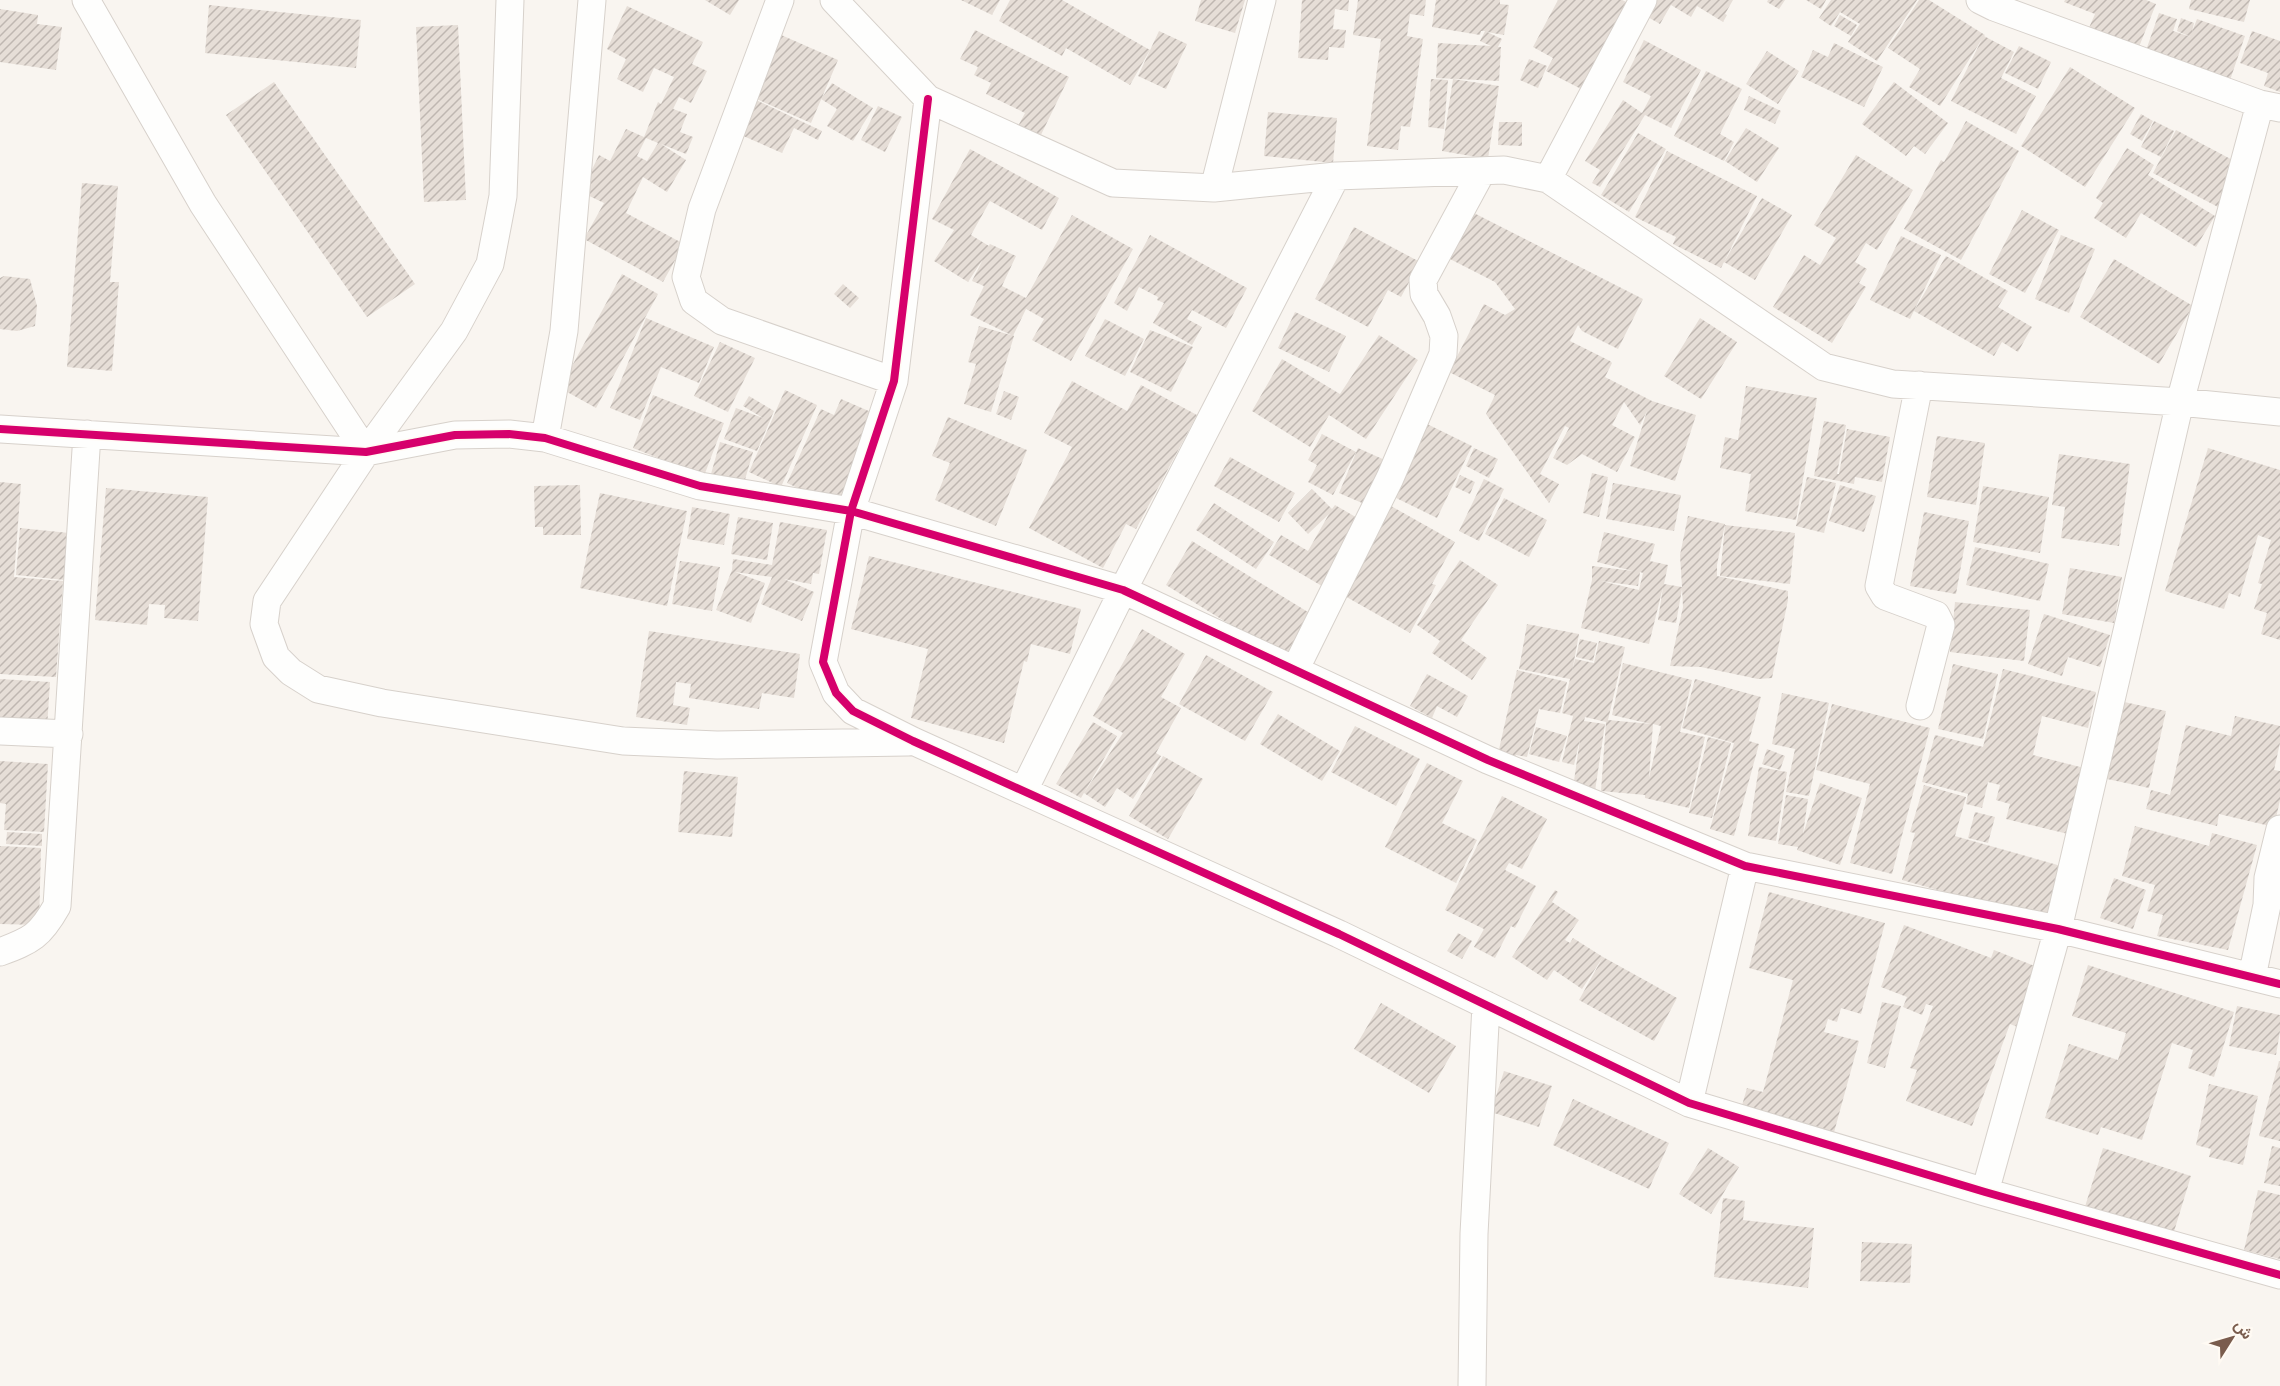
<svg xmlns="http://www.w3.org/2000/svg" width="2280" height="1386" font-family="Jost,Vazirmatn,sans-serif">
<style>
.building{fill:url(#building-hatch);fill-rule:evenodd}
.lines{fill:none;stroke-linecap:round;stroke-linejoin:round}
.minor-casing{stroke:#d7d1cb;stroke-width:29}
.minor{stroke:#fefefd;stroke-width:27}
.cycleway-casing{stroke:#fffaf3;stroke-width:11}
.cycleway{stroke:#d6006c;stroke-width:8}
</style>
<defs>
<pattern id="building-hatch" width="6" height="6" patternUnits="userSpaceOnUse" patternTransform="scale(1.5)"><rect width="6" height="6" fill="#e6ded7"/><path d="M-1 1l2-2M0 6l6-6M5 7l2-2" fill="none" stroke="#bfb7b1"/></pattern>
</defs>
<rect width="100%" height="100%" fill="#f9f5f0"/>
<path class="building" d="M705,0H739L730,15Z
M961,0H1000L992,15Z
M1010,0H1062L1150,50L1130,85L1066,48L1062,56L999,21Z
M1201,0H1245L1235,33L1195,21Z
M1302,0H1349L1348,11L1335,9L1333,29L1346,30L1344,48L1329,47L1328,60L1298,58Z
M1358,0H1426L1424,16L1410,14L1407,36L1423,39L1410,127L1401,126L1398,150L1367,146L1381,39L1353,35Z
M1436,0H1500V4L1509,5L1504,35L1487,32L1502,39L1498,47H1501L1499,81L1436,78L1438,43L1491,46L1480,41L1485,31H1481L1480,35L1432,27Z
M1558,0H1622L1633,5L1587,92L1546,71L1553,58L1533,47Z
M1655,0H1733L1725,14L1727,15L1723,22L1697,6L1691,17L1671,5L1660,24L1646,16Z
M1768,0H1785L1779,9L1767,2Z
M1806,0H1826L1821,9Z
M1831,0H1917L1877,61L1848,42L1860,24L1840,12L1831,26L1819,18Z
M1919,0H1929L1985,35L1984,36L2014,52L2001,78L2036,96L2016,134L1951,101L1982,39L1940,106L1909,87L1920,69L1888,48Z
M2065,0H2146L2156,4L2135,57L2085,37L2095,14L2064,2Z
M2191,0H2250L2244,22L2189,9Z
M209,5L361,20L356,68L205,53Z
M627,6L703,42L692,64L707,71L691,103L679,97L673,109L687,114L680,132L693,137L686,154L661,144L686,160L667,192L643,177L626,213L684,244L663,282L584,239L604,203L581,192L599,155L610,161L626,129L644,137L658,102L661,104L674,77L654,68L643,92L617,79L626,59L607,49ZM646,138L658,143L647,161L637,156Z
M0,9L38,15L37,24L62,27L56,70L0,62Z
M2159,13L2177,19L2173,31L2191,37L2177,31L2181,18L2194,23L2192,32L2197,19L2245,36L2227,89L2143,59Z
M1840,15L1857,25L1851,36L1834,26Z
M458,25L466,200L424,202L416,27Z
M975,30L1069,77L1038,141L1016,130L1025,113L986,94L991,83L974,75L978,67L960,59Z
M1159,31L1187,44L1166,89L1138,76Z
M2252,31L2280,41V92L2264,86L2268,73L2240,63Z
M779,34L838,60L811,123L752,97Z
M1644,40L1701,70L1671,128L1645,115L1600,187L1592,183L1600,170L1585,161L1623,100L1642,113L1651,96L1623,82Z
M1834,43L1883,67L1864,107L1801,77L1813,50L1828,57Z
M2019,46L2051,62L2038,89L2005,73Z
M1767,51L1799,71L1778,104L1746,84Z
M1529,59L1547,66L1538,88L1520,80Z
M2070,67L2135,108L2085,187L2021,146Z
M1706,71L1742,89L1720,134L1734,142L1724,161L1674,136Z
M1431,79L1448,80L1444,129L1428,127Z
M1453,79L1499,86L1488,159L1442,151Z
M274,82L415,284L367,317L226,115Z
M1894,82L1948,123L1925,154L1914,146L1906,156L1862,124Z
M832,83L873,108L853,141L827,126L837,109L821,99Z
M1749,96L1781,111L1775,124L1744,110Z
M756,100L822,131L818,140L794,128L782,153L741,135Z
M878,106L902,117L885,152L861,140Z
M1268,112L1337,118L1333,163L1264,156Z
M2141,114L2153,121L2142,141L2130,134Z
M1966,121L2019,151L1961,260L1904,229L1941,160L1944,162Z
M2154,121L2174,131L2161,157L2141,147Z
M1499,122H1522V146L1498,145Z
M1746,128L1779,148L1757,182L1725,161Z
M2176,130L2240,164L2218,207L2153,173Z
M1638,133L1666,149L1629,212L1601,195Z
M2127,148L2154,165L2148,175L2215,216L2196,247L2141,213L2126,238L2094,218L2103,203L2096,198Z
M970,149L1059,198L1042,230L990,201L971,235L989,246L990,244L1016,256L1002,286L1026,298L1072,215L1133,249L1071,361L1032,340L1044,319L1026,309L1013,336L970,315L984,286L972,281L983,259L968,282L934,261L954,230L932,219Z
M1667,151L1757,196L1721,268L1673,244L1676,237L1635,217Z
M1856,155L1913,190L1877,250L1866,243L1855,262L1867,269L1859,283L1866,287L1832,343L1773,307L1804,255L1820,265L1836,238L1814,225Z
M82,183L118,186L110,282H119L112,371L67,367Z
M1762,198L1792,215L1755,280L1724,262Z
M2022,210L2059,230L2025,293L1989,274Z
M1470,211L1643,299L1618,349L1582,331L1578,325L1570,341L1610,361L1612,363L1605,377L1652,401L1696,415L1675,481L1630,466L1647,411L1640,425L1624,402L1612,425L1635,437L1617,472L1582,454L1567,465L1553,458L1569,428L1565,426L1540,474L1559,484L1549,503L1486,414L1495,395L1449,372L1484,304L1505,315L1515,309L1495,282L1446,257Z
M1354,227L1420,262L1401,297L1388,290L1368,327L1315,299Z
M1150,235L1247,288L1226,328L1192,310L1187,319L1202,327L1192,345L1153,323L1164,303L1157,300L1158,297L1139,287L1127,311L1114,303Z
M2061,235L2095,249L2069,313L2035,299Z
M1901,236L1941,255L1910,319L1870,300Z
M1946,256L2008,291L1998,307L2032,327L2018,352L2002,342L1994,356L1914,311Z
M2114,259L2193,306L2159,364L2080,317Z
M622,274L658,294L596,408L560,388Z
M4,276L30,279L37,306L35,326L17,331L0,329V278Z
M843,284L859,298L850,308L834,294Z
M1295,312L1346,336L1329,372L1278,348Z
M646,318L714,347L699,383L661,367L640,420L610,408Z
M1700,318L1737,342L1701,399L1664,376Z
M1105,319L1144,339L1125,376L1085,356Z
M979,326L1014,336L991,412L964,404L976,364L968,362Z
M1150,330L1193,347L1171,392L1130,372Z
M1379,335L1418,360L1366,439L1329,415L1310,447L1252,411L1282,359L1340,394Z
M720,342L755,358L728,412L694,396Z
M1072,381L1127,411L1141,385L1197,415L1136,529L1126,524L1103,568L1029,528L1072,447L1044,433Z
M1746,386L1817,398L1796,520L1745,511L1751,474L1720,468L1725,437L1738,440Z
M785,390L817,405L781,487L749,472Z
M1004,391L1019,397L1011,420L996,414Z
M653,395L724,423L704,476L633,448Z
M749,396L774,411L757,451L724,439L736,408L763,418L743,406Z
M841,399L878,415L836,506L787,483L821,409L834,415Z
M948,417L1027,450L996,526L935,500L950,463L932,456Z
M1824,421L1846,425L1837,474H1839L1847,429L1890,437L1882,482L1855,477L1854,484L1814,476Z
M1423,422L1472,446L1437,518L1388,494Z
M1322,434L1356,452L1333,495L1308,482L1317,465L1308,460Z
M1937,436L1985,443L1976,505L1927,497Z
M720,442L753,452L744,483L711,474Z
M1358,448L1387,461L1369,506L1339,493Z
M1474,448L1498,459L1489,478L1466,466Z
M2208,448L2280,470V640L2261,634L2267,613L2254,609L2262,584L2258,583L2271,540L2258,535L2240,597L2229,593L2224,609L2165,591Z
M2059,454L2130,464L2119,546L2061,538L2065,507L2052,505Z
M1230,457L1295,493L1279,522L1214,486Z
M1592,473L1608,477L1599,517L1583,513Z
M1460,475L1475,482L1470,494L1455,487Z
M1807,477L1836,483L1824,533L1796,526Z
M1484,479L1504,489L1479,541L1459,531Z
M0,482L21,484L14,577L63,581L56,677L0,674Z
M1613,483L1681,495L1674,531L1606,519Z
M580,485L581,535H543V527H535L534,486Z
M1840,485L1876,496L1864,532L1829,521Z
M1983,486L2049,497L2040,553L1973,542Z
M106,488L208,497L198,621L164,618L165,605L149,604L147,625L95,620Z
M1312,489L1332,509L1335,505L1366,523L1327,589L1269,555L1281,535L1308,551L1329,514L1308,534L1288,513Z
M600,493L687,511L667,606L580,588Z
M1504,498L1547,520L1529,557L1485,534Z
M1214,503L1274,542L1256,569L1196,530Z
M1391,506L1455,542L1432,584L1436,585L1410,633L1343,595Z
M692,507L730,514L724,545L687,539Z
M1924,512L1969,521L1956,594L1910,586Z
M1688,516L1725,524L1717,565V576L1788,591V600L1772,678L1758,679L1701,667L1670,666L1683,607L1682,589L1676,623L1658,620L1663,587L1649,644L1581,628L1592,580V566L1633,571L1597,562L1604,532L1655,544L1650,561L1668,565L1664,584L1682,587L1680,555ZM1640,572L1643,573L1639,590L1601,581L1638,586Z
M738,517L773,523L767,560L731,554Z
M780,522L827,530L819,574L813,573L811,584L784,579L814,592L802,621L761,604L772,577L735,572L765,583L751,623L716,610L732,570L733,559L772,565Z
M1725,525L1795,533L1790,584L1720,576Z
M20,528L69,533L65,580L16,575Z
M1192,541L1321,620L1294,664L1166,585Z
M1975,547L2049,564L2040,601L1966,585Z
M869,556L1081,609L1070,654L1031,644L1027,662L1024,661L1004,743L911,718L928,649L851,629Z
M1460,560L1498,585L1461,640L1487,658L1472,680L1432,653L1440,641L1417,625Z
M680,561L720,567L712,611L672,604Z
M2070,568L2122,577L2114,623L2062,614Z
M1955,602L2030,610L2024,661L1950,652Z
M2044,614L2110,635L2100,667L2068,657L2062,676L2028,664Z
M1527,624L1579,634L1572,672L1575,659L1594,663L1599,641L1625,647L1608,720L1651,724L1612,715L1623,663L1692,680L1680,732L1705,737L1689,808L1645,798V795L1601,791L1606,722L1585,717L1584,721L1605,724L1595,791L1573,788L1580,739L1574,765L1562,762L1573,716L1562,713L1570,679L1519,669ZM1653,724L1661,726L1649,778Z
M1142,629L1185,654L1161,697L1181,708L1156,753L1161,756L1133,799L1117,788L1105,807L1084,793L1123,733L1093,716Z
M649,631L800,654L794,698L762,693L759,709L689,698L691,684L676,682L673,705L690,708L687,725L636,717Z
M1580,639L1597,643L1593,661L1576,657Z
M1206,655L1273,692L1245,741L1179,704Z
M1953,664L1998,674L1983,739L1938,729Z
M2003,669L2096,692L2088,728L2042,716L2033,755L2084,768L2068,834L2006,819L2010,804L1996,800L2000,785L1988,782L1982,808L1966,804L1968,794L1922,782L1935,735L1983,747Z
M1517,670L1567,682L1560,713L1539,709L1527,757L1516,755L1513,771L1495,767Z
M1427,674L1468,696L1457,717L1437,706L1432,718L1410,706Z
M0,679L50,682L47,728L0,725Z
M1695,679L1761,697L1749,741L1759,744L1734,836L1710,829L1734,743L1682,728Z
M1782,693L1829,703L1809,796L1786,792L1795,749L1772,744Z
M2115,700L2166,711L2149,788L2098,777Z
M1832,704L1930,728L1892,874L1850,863L1870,784L1816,770Z
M1278,714L1340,751L1322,781L1260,744Z
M2235,716L2280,726V743L2274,770L2280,771V800L2274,827L2219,814L2217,826L2146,809L2151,790L2170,795L2186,725L2231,736Z
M1093,722L1117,736L1081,798L1056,784Z
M1355,726L1420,759L1396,806L1331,772Z
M1536,727L1567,736L1559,762L1529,754Z
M1708,737L1731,743L1712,818L1689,813Z
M1767,749L1785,756L1780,770L1762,764Z
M1163,756L1203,779L1168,839L1129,816Z
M0,761L48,764L44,832L4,830L6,804L0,803Z
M1427,763L1463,781L1442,823L1477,840L1456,883L1385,847Z
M1759,767L1787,772L1776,841L1748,836Z
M684,771L738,777L732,837L678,832Z
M1820,783L1862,798L1840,865L1797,850L1798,847L1778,844L1786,795L1808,799L1803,834Z
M1924,785L1966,797L1955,836L2061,866L2046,920L1902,880L1915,833L1910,832Z
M1502,796L1547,819L1522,869L1509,863L1505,870L1536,886L1515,928L1511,926L1495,958L1474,947L1484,929L1445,910Z
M1975,812L1995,817L1988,843L1968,838Z
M2135,826L2209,846L2212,833L2257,845L2228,950L2157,936L2163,915L2147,911L2155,885L2122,876Z
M7,832L42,834V846L6,844Z
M0,846L41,848L39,925L0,924Z
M2114,878L2146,890L2133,929L2100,918Z
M1555,890L1558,892L1552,902L1579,920L1565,940L1570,943L1573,938L1603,957L1582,989L1554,970L1547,980L1512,957Z
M1769,892L1885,923L1861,1014L1841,1008L1837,1022L1828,1019L1824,1032L1859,1041L1833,1136L1741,1109L1747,1088L1763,1092L1793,980L1749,968Z
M1904,925L1991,958L1994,950L2042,969L2020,1028L2010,1024L1972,1126L1906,1101L1917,1070L1910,1068L1933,1006L1926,1004L1922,1015L1903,1007L1907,997L1881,987Z
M1458,933L1472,941L1462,959L1447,951Z
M1603,957L1677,998L1654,1041L1579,1000Z
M2088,965L2234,1012L2214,1077L2188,1068L2193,1050L2172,1043L2142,1140L2101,1127L2098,1135L2045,1118L2069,1044L2118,1060L2126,1033L2072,1016Z
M1882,1002L1901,1006L1885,1068L1867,1063Z
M1381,1003L1456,1046L1429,1093L1354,1049Z
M2237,1006L2280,1015V1031L2276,1055L2229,1046Z
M2279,1061H2280V1141L2259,1136Z
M1504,1071L1552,1086L1539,1127L1491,1112Z
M2209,1084L2258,1096L2243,1165L2209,1157L2211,1149L2196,1145Z
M1573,1099L1669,1143L1649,1189L1553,1145Z
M2272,1146L2280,1148V1186L2264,1183Z
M1708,1148L1739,1167L1711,1214L1679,1194Z
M2103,1148L2191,1176L2172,1238L2084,1210Z
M2258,1190L2280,1195V1259L2244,1250Z
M1723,1198L1745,1201L1743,1220L1814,1228L1808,1288L1714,1277Z
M1862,1242L1912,1244L1910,1283L1860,1281Z"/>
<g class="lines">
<defs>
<path id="minor" d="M86,0L203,204L366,452
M510,0L503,196L490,264L454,331L366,452L267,601L264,624L276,657L291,672L318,689L382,703L623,741L717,745L908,742
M780,0L702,209L686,277L694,301L722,321L894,381
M834,0L928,99L1113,183L1214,188L1336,176L1504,170L1548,179L1824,367L1893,384L2180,402L2280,412
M1980,0L1994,7L2260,104L2280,108
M928,99L894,381L851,511L823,662L836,693L853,711L913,741L1339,934L1689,1103L1985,1192L2280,1275
M1548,179L1643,0
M1214,188L1262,0
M1919,385L1879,586L1885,596L1936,615L1941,625L1920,706
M0,429L366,452L455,435L509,434L545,438L700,486L851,511L1123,590L1488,760L1745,866L2058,929L2280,984
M545,438L564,331L592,0
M1295,670L1390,478L1443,354L1444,336L1437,316L1424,294L1423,280L1482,171
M0,731L69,734
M1024,790L1123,590L1336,176
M0,952C32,940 40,936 57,906L87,434
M2252,977L2267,905L2268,878L2280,829
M1689,1103L1745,866
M1985,1192L2058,929L2180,402L2260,104
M1472,1386L1474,1234L1486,1005"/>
</defs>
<use href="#minor" class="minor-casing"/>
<use href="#minor" class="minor"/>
<defs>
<path id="cycleway" d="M928,99L894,381L851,511L823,662L836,693L853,711L913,741L1339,934L1689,1103L1985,1192L2280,1275
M0,429L366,452L455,435L509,434L545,438L700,486L851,511L1123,590L1488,760L1745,866L2058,929L2280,984"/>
</defs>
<use href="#cycleway" class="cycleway-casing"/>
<use href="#cycleway" class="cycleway"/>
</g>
<g transform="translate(2232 1338) rotate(53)" stroke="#fffaf3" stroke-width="4.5" paint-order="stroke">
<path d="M0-4.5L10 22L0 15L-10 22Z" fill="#7a5c4d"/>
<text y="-9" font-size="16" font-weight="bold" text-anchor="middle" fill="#7a5c4d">ش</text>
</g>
</svg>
